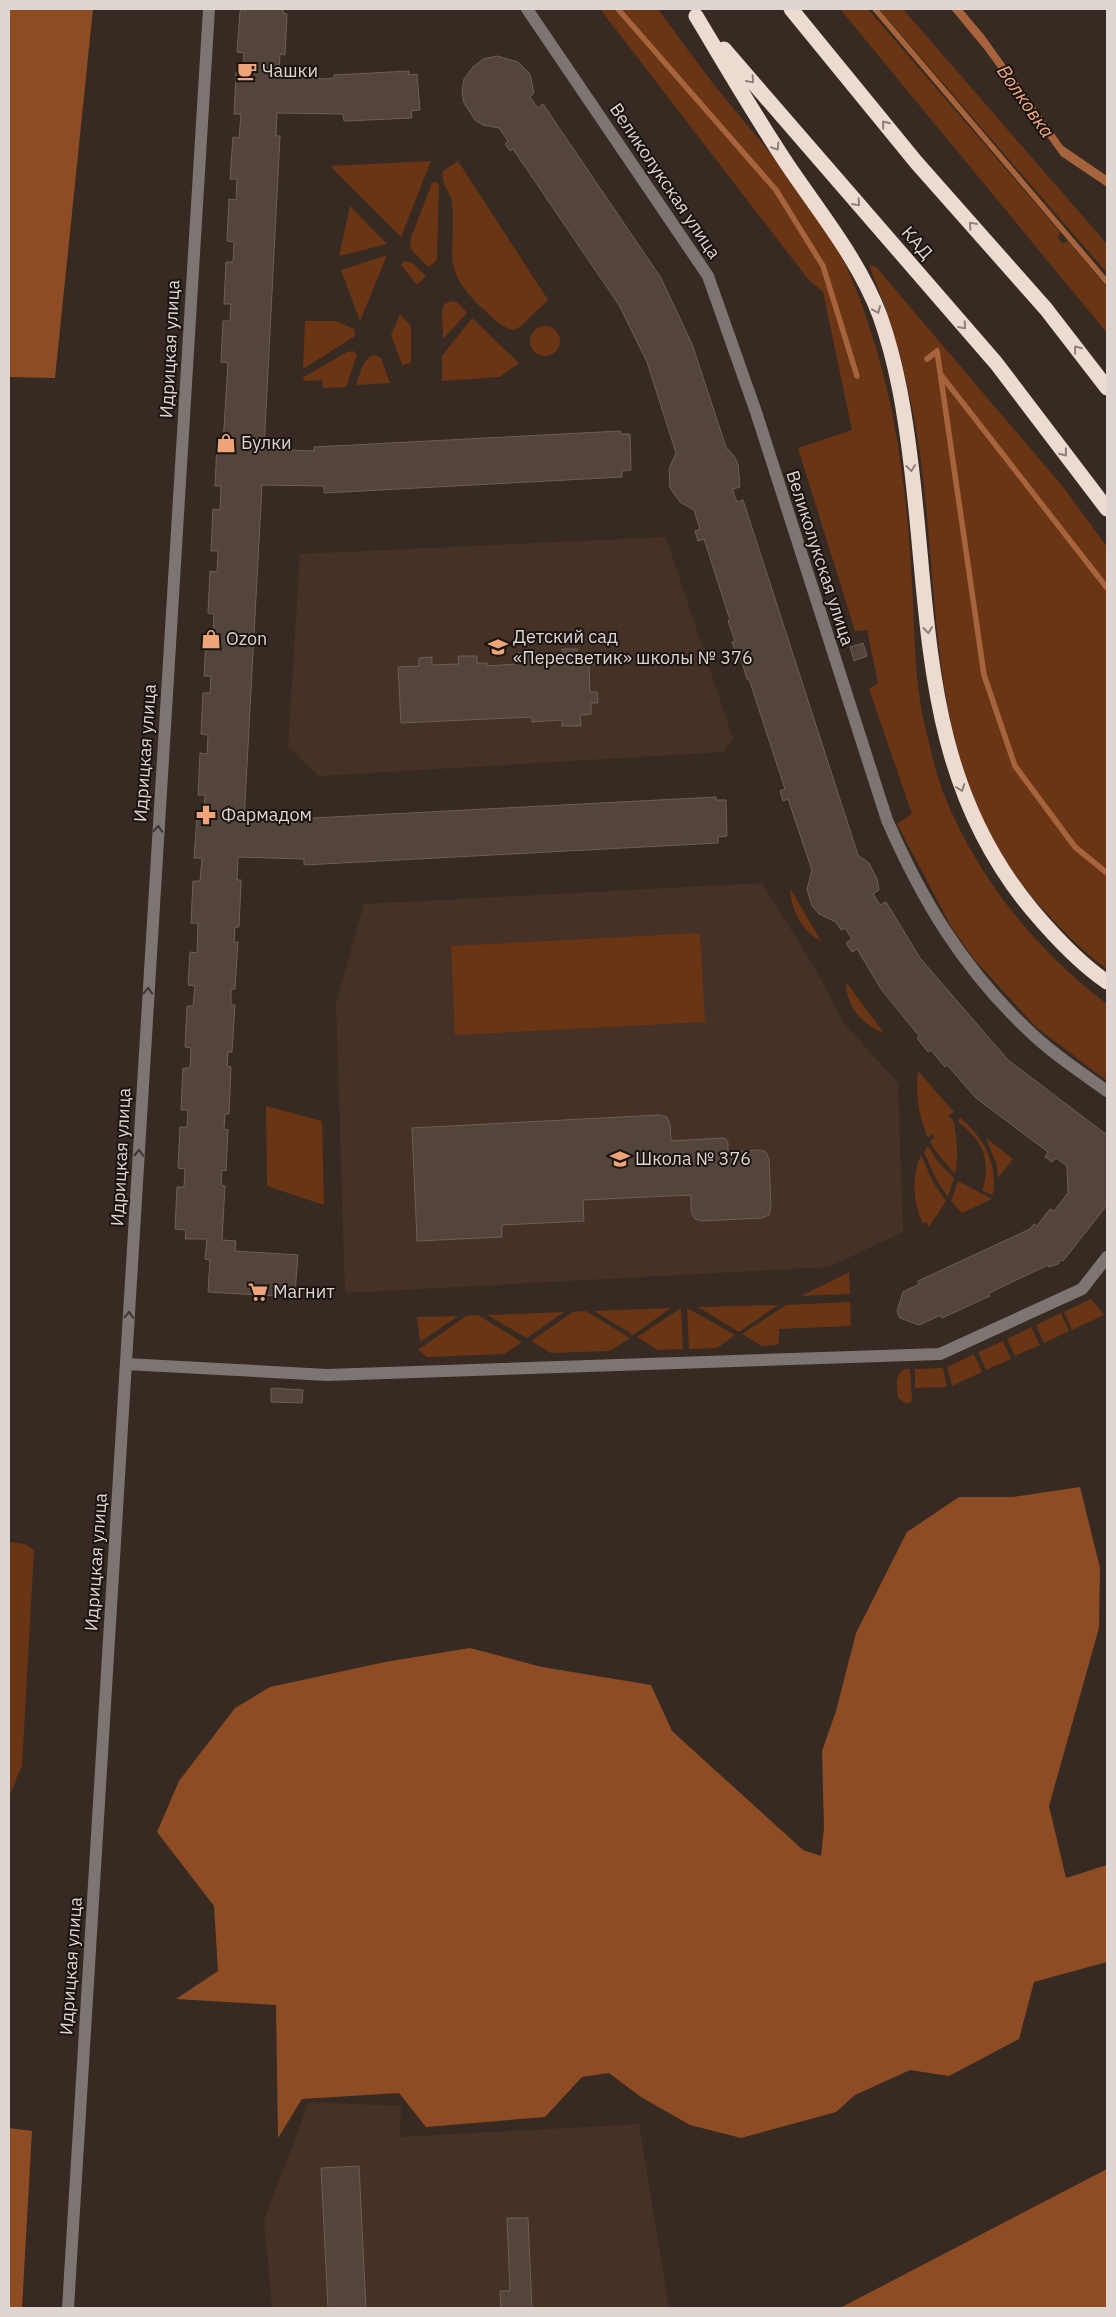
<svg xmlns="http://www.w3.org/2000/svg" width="1116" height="2317" font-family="'IBM Plex Sans',sans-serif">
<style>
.built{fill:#453126}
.green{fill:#693514}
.forest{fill:#8d4c23}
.water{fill:#a7643c}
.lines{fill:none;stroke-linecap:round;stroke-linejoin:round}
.stream{stroke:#a7643c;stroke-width:5.5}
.building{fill:#53443c;stroke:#6e5e56}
.minor{stroke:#7d7571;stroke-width:12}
.highway{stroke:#eddad1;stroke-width:15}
.oneway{stroke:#8e817b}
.oneway2{stroke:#3d3633}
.labels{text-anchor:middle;stroke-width:4;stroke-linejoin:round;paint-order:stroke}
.poi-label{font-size:18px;fill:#dfd6d1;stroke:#1a1411;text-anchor:start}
.street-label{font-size:18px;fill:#dfd6d1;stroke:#1a1411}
.water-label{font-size:19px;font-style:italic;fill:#f7ab80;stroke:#1a1411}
</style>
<rect width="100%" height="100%" fill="#372a22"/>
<path class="built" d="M666,537L733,739L723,752L319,776L288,747L300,554Z
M762,883L816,970L843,1022L898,1083L903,1232L829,1267L345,1293L336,1003L364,904Z
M309,2102L401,2106L400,2137L639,2124L669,2308H272L264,2220Z"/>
<path class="green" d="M600,9H658C677,35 696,61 715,86C755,136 800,184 832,239C847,265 859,294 868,323C895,401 906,485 911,568C915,620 913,675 925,726C931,751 937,779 947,802C981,882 1038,952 1107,1004V1081L1035,1026L974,959L952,928L897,824L912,814L869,689L878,683L867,630L855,631L798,448L852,430L823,292L808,279Z
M840,9H868L1060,232L1058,238L1063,244L1068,241L1107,287V333Z
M879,9H903L1107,244V273Z
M431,161L401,237L330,166Z
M458,161L548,300L520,327L513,330C499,326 492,317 482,308C438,266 457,254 452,203C451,191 440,185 443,171Z
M436,182L439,184L437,259L434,263L428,267L411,249L410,240L432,183Z
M350,206L387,244L339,256Z
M387,255L360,321L341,270Z
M404,261L413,263L426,276L417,285L401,265Z
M869,265L876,267L1064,488L1107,547V969C1087,955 1070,938 1053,920C924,788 943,622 920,454C911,389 894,326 869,265Z
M452,301L458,303L467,313L443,339L442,311L444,304Z
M400,314L411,326V363L402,365L391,335Z
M472,318L519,363L500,377L442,381V356Z
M305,321H337L354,329L355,336L303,369Z
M530 341a15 15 0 1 1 30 0a15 15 0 1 1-30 0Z
M353,351L357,355L346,387L323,388L322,380L306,381L302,378L347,352Z
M375,355L381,358L390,383L356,385C360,374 363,357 375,355Z
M790,888L821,941C801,930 791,910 790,888Z
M700,933L705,1022L455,1035L451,946Z
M846,982L884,1033C862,1025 846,1006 846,982Z
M918,1071L954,1112L948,1116L953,1120C957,1138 959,1155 955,1174L937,1153L930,1142L934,1137L932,1134L928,1138C919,1117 915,1095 918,1071Z
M266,1106L322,1121L324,1205L267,1186Z
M961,1118C984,1139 998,1163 993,1195L982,1191C992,1163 983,1139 959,1123L958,1120Z
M986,1138L1013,1159L998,1178L997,1166Z
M928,1146L938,1162L954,1178L948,1197L937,1181L924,1152Z
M921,1155L933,1182L946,1201L929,1227L926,1222L923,1224C913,1202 911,1177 921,1155Z
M958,1181L992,1199L962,1213L951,1201Z
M849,1272L850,1294L801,1296Z
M1091,1299L1104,1315L1072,1330L1064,1312Z
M850,1302L851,1326L779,1329V1342L777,1345L762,1346L742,1334L786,1305Z
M778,1305L739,1332L698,1307Z
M671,1308L633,1335L594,1311Z
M681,1308L683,1349L658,1350L637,1337Z
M687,1308L735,1335L717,1348L689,1349Z
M586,1311L630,1338L610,1351L551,1353L531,1341L573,1312Z
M564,1312L527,1338L487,1315Z
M1061,1313L1069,1331L1044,1343L1036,1325Z
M478,1315L522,1342L504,1354L427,1357L418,1350L466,1316Z
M458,1316L420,1342L417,1317Z
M1031,1327L1040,1345L1015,1356L1007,1339Z
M1003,1341L1011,1359L986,1370L978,1352Z
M974,1354L982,1372L952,1386L947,1367Z
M943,1368L947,1387L915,1388V1369Z
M904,1369H910L912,1401L907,1404L898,1398C897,1387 894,1376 904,1369Z
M9,1542L25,1544L34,1550L22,1766L9,1797Z"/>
<path class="forest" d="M9,9H93L55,378L9,377Z
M1080,1487L1100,1568L1099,1628L1049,1806L1066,1878L1107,1865V1962L1034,1982L1019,2039L949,2076L910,2070L855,2095L836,2112L741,2138L690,2125L641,2097L609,2073L582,2077L545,2117L426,2127L399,2093L302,2099L278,2138L276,2005L176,1999L218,1971L214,1906L157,1832L179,1781L235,1708L270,1687L385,1662L470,1648L542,1667L651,1685L672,1731L803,1850L821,1856L824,1828L822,1751L836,1711L856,1633L907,1532L959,1497H1013Z
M9,2128L32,2131L22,2308H9Z
M1107,2169V2308H840Z"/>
<path class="water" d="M951,9H962L984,35L1063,146L1107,176V187L1061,156L985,50Z"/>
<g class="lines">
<path class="stream" d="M618,9L776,190L823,266L857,376
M875,9L1107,282
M927,359L937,351L984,675L1015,766L1075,847L1107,873
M941,375L1107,588"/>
</g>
<path class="building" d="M246,9H283V13L287,14L285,55L280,54L279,76L325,79L334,78V75L409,71V75L417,74L420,110L411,111L412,118L344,121L343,114L277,113L276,136H280L264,449L314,451V447L620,431L621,434H630L631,470L622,471V477L324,493V486L262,485L244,821L286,823H294V819L716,797V800H726L727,836L718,837V843L304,865V859L238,857L237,880H241V884L239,927H235L234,942H238L235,989H231V1005H235L232,1052H228L227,1066L231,1067L229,1114H225L224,1129L228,1130L226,1171L222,1170L221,1185L225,1186L222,1240L236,1241L235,1251L298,1255L295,1293L276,1292V1296L208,1292L210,1260L205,1259L207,1239H185L186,1230L175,1229L177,1187H184L185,1169L178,1168L180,1127H187L188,1110H181L183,1068H190L191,1048L185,1047L187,1006H193L195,986L188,985L190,952L197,953L198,923H191L193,881H200L202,858H194L197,816H204L205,795H198L200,753L207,754L208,735L201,734L203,693H210L211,676H204L206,639V634H213L214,614L208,613L210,571L217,572L218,551H211L213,509L220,510L221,486H215L217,444H223L228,363L221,362L223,321H230L231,304H224L226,262H233L234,242L227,241L229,199L236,200L237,179H230L233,137L239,138L241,114H234L236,77V72L243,73L244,53L237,52L240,11H246Z
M497,56L518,62L530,74L534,93L530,97L532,100L538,108L543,104L661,278L692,344L726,447L734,456L738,464L740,487L733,489V492L737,502L743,500L858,855L869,863L877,879L879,890L873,894L880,905L886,902L920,958L1008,1060L1107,1135V1205L1063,1261L1061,1260L1058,1264L1049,1267L1048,1265L989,1293L990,1296L942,1318L941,1315L919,1325L900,1318L897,1311L903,1292L919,1284L918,1281L1030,1229L1034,1224L1037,1226L1050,1209L1054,1211L1068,1193L1067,1166L1056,1158L1052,1162L1045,1157L1048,1152L976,1098L947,1065L945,1067L931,1050L928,1052L917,1038L919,1036L881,989L857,949L852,952L846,943L852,939L845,928L841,930L836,922L819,914L812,906L807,889L812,870L788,799L783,801L780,791L785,789L749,679H747L741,659H738L732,642L735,641L728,621L730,620L704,539L698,541L695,531L700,529L694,510L680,502L670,488L669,469L676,453L647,362L619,305L513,149L510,151L505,144L508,141L499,128L483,125L475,120L464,103L462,91L464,79L473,67L483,59Z
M863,643L867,656L854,661L850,647Z
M562,649H577V658H594V665H589L590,692H597L598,703H591V714L580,715L581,726H562V720L532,722V717L401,723L398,667L419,666V658L432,657V665L459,664L458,656H477V663H487V666L517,664V653L536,652V660L563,659Z
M659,1115L667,1117L670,1125L671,1141L722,1138L726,1139L728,1143V1152L759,1150L766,1152L769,1159L771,1207L769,1215L762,1218L701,1221L695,1219L691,1212V1195L583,1200L584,1221L502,1225V1237L417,1241L412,1128Z
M271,1388L303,1390L302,1403L271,1402Z
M359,2166L366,2308H328L321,2168Z
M507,2218H528L532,2308H501L500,2291H510Z"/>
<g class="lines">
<path class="minor" d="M527,9L708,276L756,412L887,820C922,900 962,967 1026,1028C1050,1052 1079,1071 1107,1091
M126,1364L327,1375L940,1354L1082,1289L1107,1257
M68,2308L209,9"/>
<path class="highway" d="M791,9L916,162L1046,309L1107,388
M696,16C726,66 755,116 787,164C820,213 859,260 880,316C897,364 905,414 911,464C931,625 922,779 1033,911C1055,937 1079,963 1107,982
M724,49L996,363L1107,509"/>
</g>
<defs><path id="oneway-chevron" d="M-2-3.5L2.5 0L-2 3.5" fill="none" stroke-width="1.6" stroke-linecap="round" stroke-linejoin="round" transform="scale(1.25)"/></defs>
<g class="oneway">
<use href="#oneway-chevron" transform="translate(751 80) rotate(49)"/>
<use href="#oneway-chevron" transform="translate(885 124) rotate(-129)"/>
<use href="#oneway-chevron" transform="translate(776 147) rotate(57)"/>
<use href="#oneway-chevron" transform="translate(857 203) rotate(49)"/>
<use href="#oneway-chevron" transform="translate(972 225) rotate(-131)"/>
<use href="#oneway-chevron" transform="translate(877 310) rotate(67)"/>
<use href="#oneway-chevron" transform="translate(963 326) rotate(49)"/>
<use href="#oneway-chevron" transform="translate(1077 349) rotate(-128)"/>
<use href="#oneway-chevron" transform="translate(1064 453) rotate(52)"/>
<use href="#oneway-chevron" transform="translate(911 468) rotate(83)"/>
<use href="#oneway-chevron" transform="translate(928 630) rotate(84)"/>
<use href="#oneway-chevron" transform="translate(961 788) rotate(70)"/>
</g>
<g class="oneway2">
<use href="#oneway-chevron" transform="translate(158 829) rotate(-87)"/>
<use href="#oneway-chevron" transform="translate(148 991) rotate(-87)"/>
<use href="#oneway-chevron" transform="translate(139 1153) rotate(-87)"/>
<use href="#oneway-chevron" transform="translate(129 1315) rotate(-87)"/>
</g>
<defs>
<symbol id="cafe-bare" viewBox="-9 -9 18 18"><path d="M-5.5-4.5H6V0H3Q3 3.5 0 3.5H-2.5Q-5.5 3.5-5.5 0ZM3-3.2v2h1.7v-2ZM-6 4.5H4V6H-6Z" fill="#efa378" stroke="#1a1411" stroke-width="2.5" paint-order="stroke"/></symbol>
<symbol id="shop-bare" viewBox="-9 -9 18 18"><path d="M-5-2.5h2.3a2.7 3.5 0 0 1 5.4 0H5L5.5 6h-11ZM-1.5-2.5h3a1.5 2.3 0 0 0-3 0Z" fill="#efa378" stroke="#1a1411" stroke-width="2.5" paint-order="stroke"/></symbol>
<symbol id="school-bare" viewBox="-9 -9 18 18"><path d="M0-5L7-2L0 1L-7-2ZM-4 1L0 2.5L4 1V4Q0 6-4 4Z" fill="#efa378" stroke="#1a1411" stroke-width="2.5" paint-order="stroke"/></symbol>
<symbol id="pharmacy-bare" viewBox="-9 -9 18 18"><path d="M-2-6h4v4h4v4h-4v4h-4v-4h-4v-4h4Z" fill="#efa378" stroke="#1a1411" stroke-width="2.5" paint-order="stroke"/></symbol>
<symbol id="supermarket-bare" viewBox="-9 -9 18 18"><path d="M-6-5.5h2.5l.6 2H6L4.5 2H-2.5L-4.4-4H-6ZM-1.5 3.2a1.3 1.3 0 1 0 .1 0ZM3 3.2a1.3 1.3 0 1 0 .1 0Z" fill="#efa378" stroke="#1a1411" stroke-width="2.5" paint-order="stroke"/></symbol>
</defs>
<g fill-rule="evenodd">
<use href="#cafe-bare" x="233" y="57" width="28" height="28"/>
<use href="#shop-bare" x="212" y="429" width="28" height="28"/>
<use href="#shop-bare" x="197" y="625" width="28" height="28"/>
<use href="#school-bare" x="484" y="633" width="28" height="28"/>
<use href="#pharmacy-bare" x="192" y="801" width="28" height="28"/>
<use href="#school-bare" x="606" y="1145" width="28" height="28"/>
<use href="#supermarket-bare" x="244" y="1278" width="28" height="28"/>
</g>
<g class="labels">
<g class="poi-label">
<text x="262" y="77">Чашки</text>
<text x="241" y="449">Булки</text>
<text x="513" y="643">Детский сад<tspan x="513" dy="21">«Пересветик» школы № 376</tspan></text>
<text x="226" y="645">Ozon</text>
<text x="221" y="821">Фармадом</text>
<text x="635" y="1165">Школа № 376</text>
<text x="273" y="1298">Магнит</text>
</g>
<g class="street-label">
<text transform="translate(665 181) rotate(56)" y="6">Великолукская улица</text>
<text transform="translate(917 243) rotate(49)" y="6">КАД</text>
<text transform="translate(170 349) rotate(-87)" y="6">Идрицкая улица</text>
<text transform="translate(820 558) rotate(72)" y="6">Великолукская улица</text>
<text transform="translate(145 753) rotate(-86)" y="6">Идрицкая улица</text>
<text transform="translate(121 1157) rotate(-87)" y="6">Идрицкая улица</text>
<text transform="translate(96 1562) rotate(-86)" y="6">Идрицкая улица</text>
<text transform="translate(71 1966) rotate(-86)" y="6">Идрицкая улица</text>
</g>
<g class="water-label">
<text transform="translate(1026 101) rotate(55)" y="7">Волковка</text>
</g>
</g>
<rect width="1116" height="2317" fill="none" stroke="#dfd6d1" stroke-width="20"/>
</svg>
